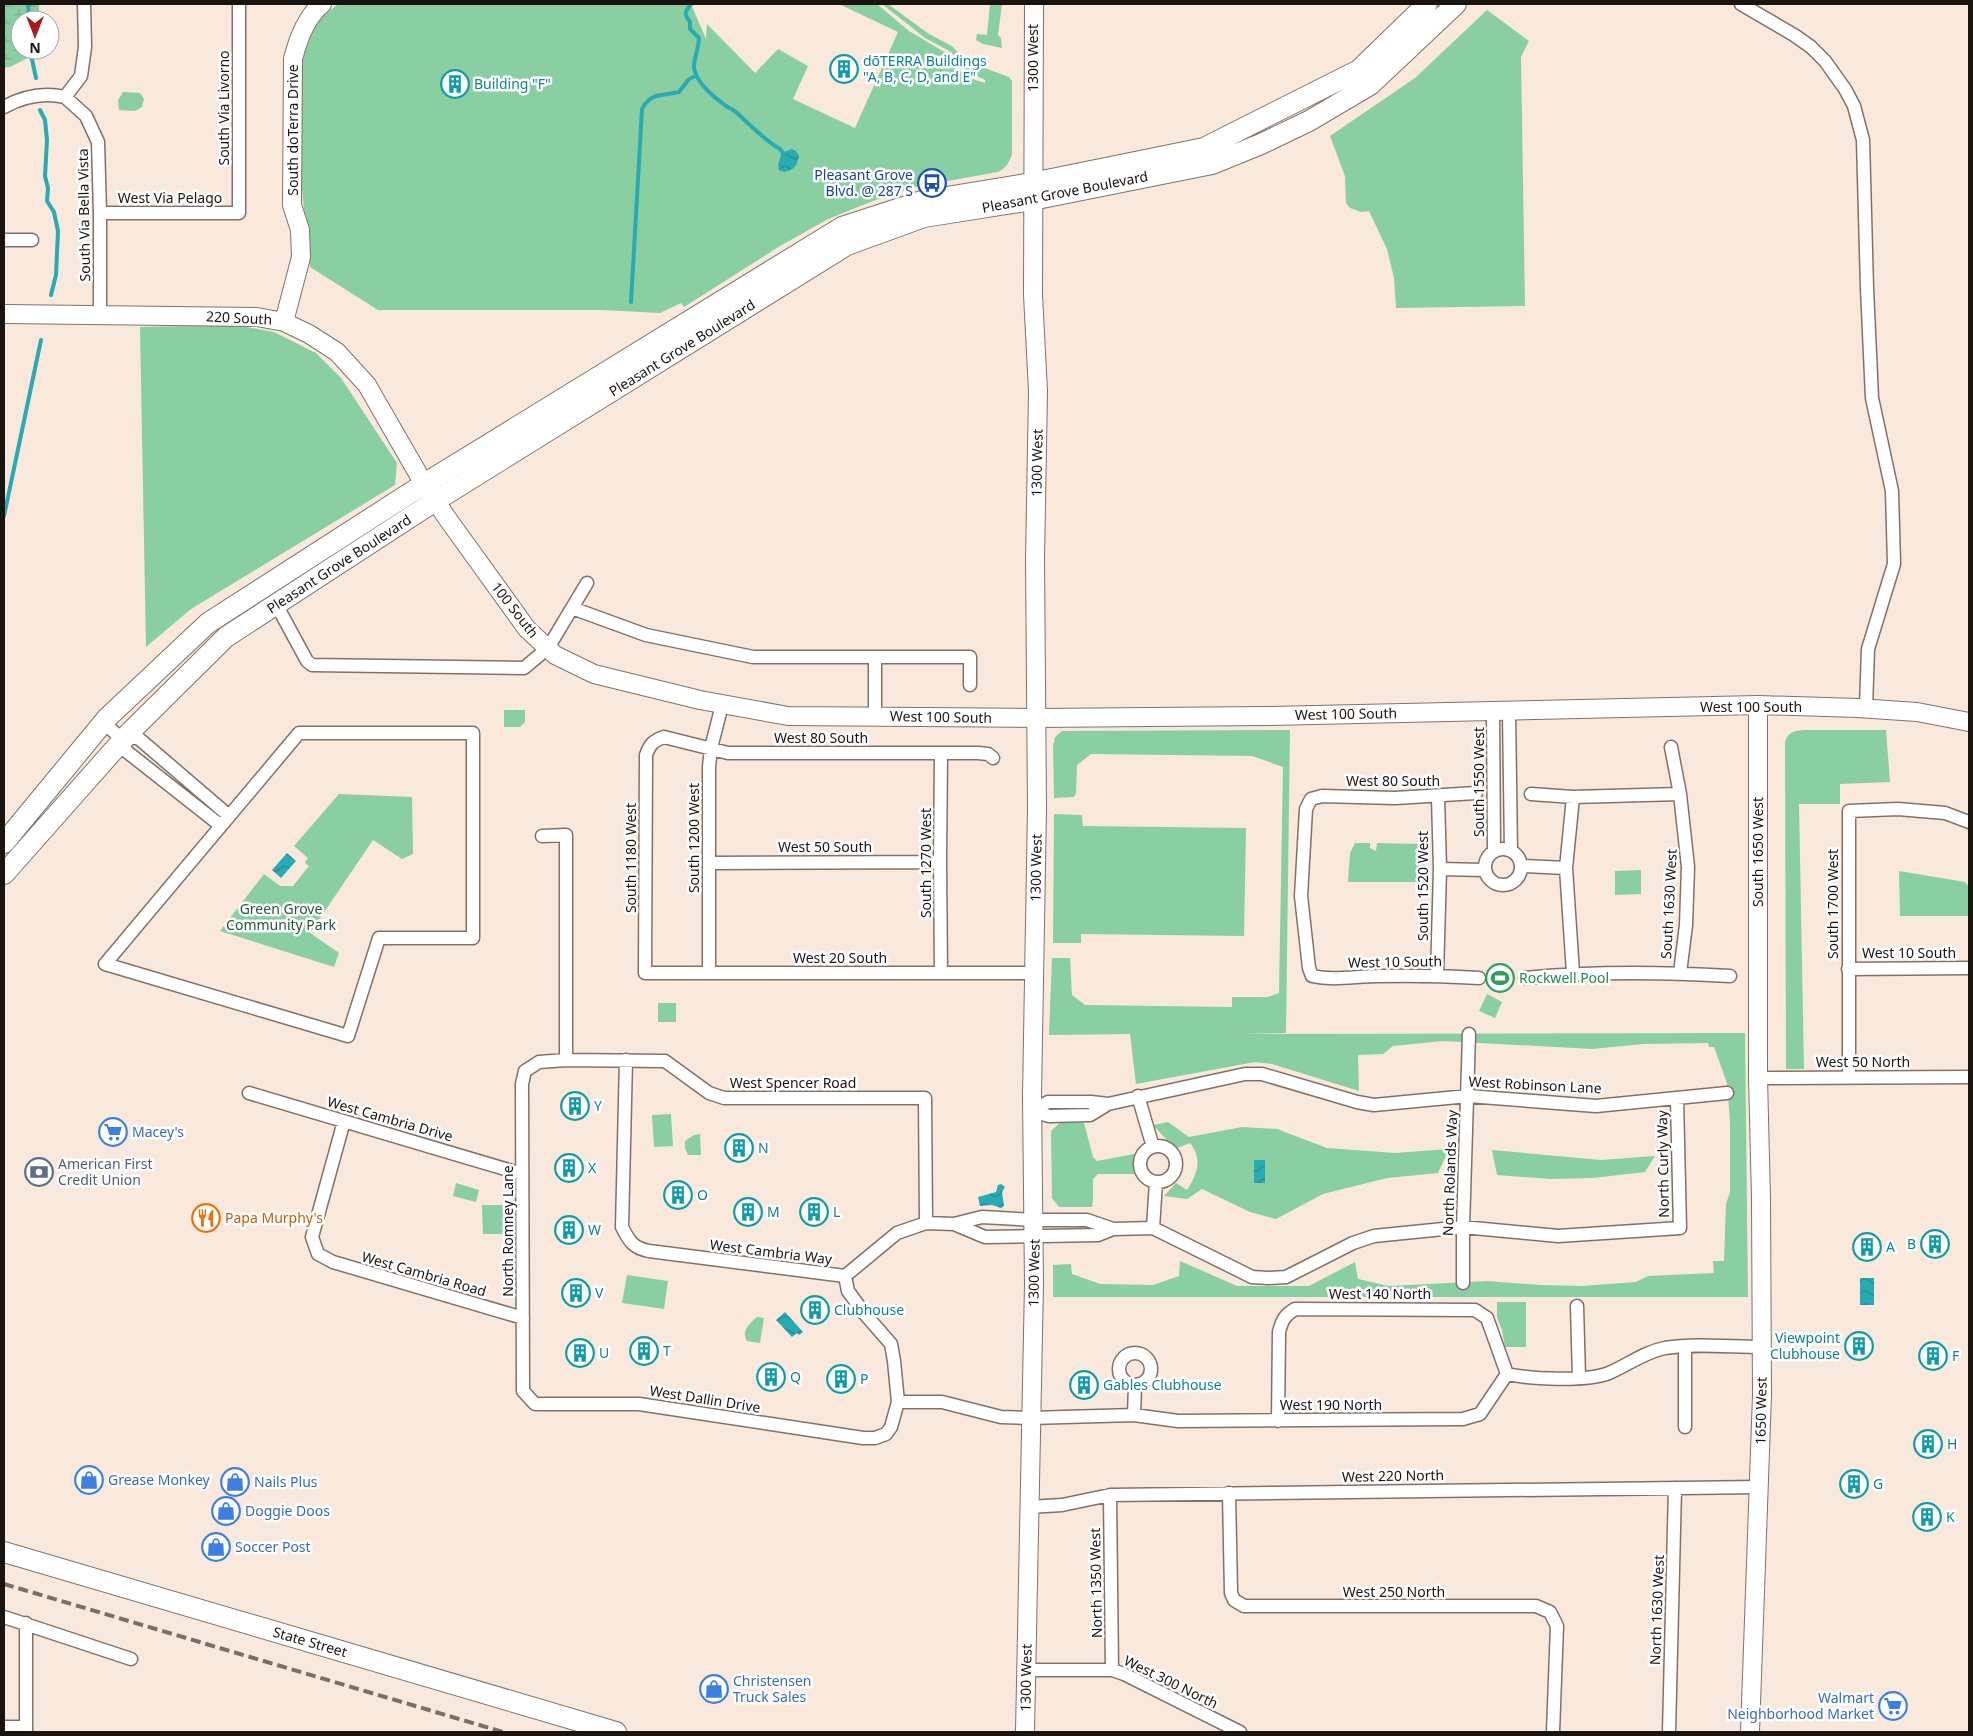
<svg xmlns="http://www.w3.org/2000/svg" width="1973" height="1736" font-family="'Noto Sans',sans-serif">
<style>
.green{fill:#8acfa1}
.wetland{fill:url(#wetland-marsh)}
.water{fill:url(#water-waves)}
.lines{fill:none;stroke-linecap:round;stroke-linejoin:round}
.stream{stroke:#29abb3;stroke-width:4}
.street-casing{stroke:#817268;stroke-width:15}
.secondary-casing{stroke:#817268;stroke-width:20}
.primary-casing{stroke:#817268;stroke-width:22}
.street{stroke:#fff;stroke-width:12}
.secondary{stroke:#fff;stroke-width:18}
.primary{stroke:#fff;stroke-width:20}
.rail{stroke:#796f67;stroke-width:4;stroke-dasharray:10 5;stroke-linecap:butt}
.labels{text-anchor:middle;stroke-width:5;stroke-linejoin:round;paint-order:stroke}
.street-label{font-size:14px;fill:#191410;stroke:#fff}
.culture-label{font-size:14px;fill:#0d838f;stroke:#fff;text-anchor:start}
.transit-label{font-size:14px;fill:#164399;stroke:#fff;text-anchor:end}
.park-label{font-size:14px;fill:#1e5836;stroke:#fff}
.leisure-label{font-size:14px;fill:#27864d;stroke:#fff;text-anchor:start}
.shop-label{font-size:14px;fill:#366cbe;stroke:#fff;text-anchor:start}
.service-label{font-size:14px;fill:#4e5e75;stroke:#fff;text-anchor:start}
.food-label{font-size:14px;fill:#c56008;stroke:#fff;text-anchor:start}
</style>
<defs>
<pattern id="wetland-marsh" width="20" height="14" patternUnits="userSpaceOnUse" patternTransform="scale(1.25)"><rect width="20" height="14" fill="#8acfa1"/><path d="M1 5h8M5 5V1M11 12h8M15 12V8" fill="none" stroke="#76b18a"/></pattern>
<pattern id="water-waves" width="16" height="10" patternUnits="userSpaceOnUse" patternTransform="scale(1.25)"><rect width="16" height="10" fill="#29abb3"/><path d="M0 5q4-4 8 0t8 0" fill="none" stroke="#228a90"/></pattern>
</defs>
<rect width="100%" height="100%" fill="#f9e8dc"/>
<path class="green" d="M338,4H691L706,39L707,24L755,73L778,49L808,66L793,99L855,128L898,32L839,4H877L909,31L946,53L961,72L969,78L985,83V80L965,70L951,52L925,38L882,4H888L929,34L952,46L966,61L1009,77L1012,81V154C1009,163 1006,168 998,172L915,187L873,201L828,219L780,246L684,307L681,303L660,313L603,310H378L310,267V233L304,210L298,144L300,63L317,21Z
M990,4H1002L998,35L1001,38L1002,48L983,44L976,40L977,34L987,35Z
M1487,10L1529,41L1521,57L1525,306L1396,308L1394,278L1387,249L1369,211L1361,212L1350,208L1346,203L1345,176L1330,136L1415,78Z
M123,92L140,93L144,99L142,107L135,111L119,110L118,100Z
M236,325L274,332L316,353L341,378L397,463L395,485L191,609L146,647L140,327Z
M504,710H525V722L520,727H504Z
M1290,730L1286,1033L1245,1034L1745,1033L1748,1297H1053V1265L1071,1264L1072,1274L1100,1284L1153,1285L1179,1276L1180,1261L1237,1286H1309L1355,1262L1358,1279L1389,1286L1487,1281L1540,1285L1582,1286L1636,1282L1648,1276L1714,1273L1713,1261H1724L1726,1204L1730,1192V1121L1727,1083L1714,1047H1709L1708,1043L1643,1044L1592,1049L1443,1041L1393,1046L1383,1054L1358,1055L1359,1091L1272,1064L1255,1062L1136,1084L1130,1034L1049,1035L1052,958H1070L1072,995L1085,1005L1232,1007V997H1268L1279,993L1283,767L1252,756L1091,754L1077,765L1076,793L1074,797L1054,798L1053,746L1055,737L1062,731Z
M1805,730H1886L1890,782L1840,784V804H1799L1804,1069H1786L1785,742C1789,731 1794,731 1805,730Z
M339,794L412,797L413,854L402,859L373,840L310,933L339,953L334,967L220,931L264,874L280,886H293L309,866L305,863L308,858L294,846Z
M1054,814L1082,815L1083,826L1246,828L1244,936L1081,934V943H1053Z
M1355,843H1370V848L1376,851L1377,843L1418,844V857L1423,861L1425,867L1422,871L1416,872V882H1348L1350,853Z
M1641,870V894L1615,895V871Z
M1899,871L1965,882L1969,887V916H1900Z
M1487,994L1502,1002L1495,1018L1479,1011Z
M658,1003H676V1022H658Z
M671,1114L673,1146L654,1147L652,1115Z
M1168,1122L1189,1137L1242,1127L1277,1129L1327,1148L1395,1153L1449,1149L1438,1173L1387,1178L1323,1194L1276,1219L1250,1212L1202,1189L1187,1199L1164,1196L1176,1183L1187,1190C1197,1175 1203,1159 1190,1143L1175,1149L1153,1125Z
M1060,1123H1084L1093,1157L1097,1161L1134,1154V1174H1098L1093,1179V1201L1092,1207H1059L1052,1198L1051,1131Z
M700,1134L701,1155H688L685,1148V1141L694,1135Z
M1492,1150L1601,1160L1655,1156L1645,1172L1593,1178L1551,1179L1497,1175Z
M456,1183L479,1190L476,1202L453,1196Z
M482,1205H503V1234H483Z
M627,1275L668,1281L664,1309L622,1303Z
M1497,1302H1526V1347H1505L1502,1330L1497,1317Z
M757,1317L764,1318L760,1343L747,1341C741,1331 749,1324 757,1317Z"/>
<path class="wetland" d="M4,4H39V20H20V50H39V52L10,67L4,68Z"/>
<path class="water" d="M792,149L796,151L799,156C797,166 794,170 784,172L779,170L778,164L782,153Z
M287,853L296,861L281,878L272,870Z
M1499,965L1510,970L1500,991L1490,985Z
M1254,1160H1265V1183H1254Z
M1001,1184L1005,1187L1002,1192L1004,1206L1001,1208L992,1205L980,1206L978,1197L996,1192L998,1185Z
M1860,1278H1874V1305H1860Z
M785,1312L803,1332L799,1335L797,1333L792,1337L776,1320Z"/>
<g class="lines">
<path class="stream" d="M28,4L29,20
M691,4C684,13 684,14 690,22V29L699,38C699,47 693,62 694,68C697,84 714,97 726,106C729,108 733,109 736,112C750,125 763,139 780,149L784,154
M30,50L36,78
M40,110L45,120L47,140L45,176L48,188L47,201L54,212L58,231L56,275L51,295
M631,302L642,109C651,92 662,96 679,92L689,79L696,76
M4,516L41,340"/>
<defs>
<path id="street" d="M1741,4L1794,35L1811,47L1825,61L1845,89L1854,106L1863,140L1867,288L1872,398L1892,491L1894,564L1868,649L1866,708
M65,97L86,116L98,142L100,213V314
M65,97L81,76L85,47L84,4
M4,107C24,96 43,92 65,97
M100,213H239V4
M4,240H32
M276,604L307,661L312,665L524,668L548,648L587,583
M572,608L646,635L753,657H970V685
M875,657V717
M1493,712L1494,851
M1509,712L1511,851
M104,723L123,740L126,751L220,825
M299,733H473V938H379L348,1036L105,964Z
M123,740L137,737L228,815
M1671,747L1680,794L1688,867L1686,925L1680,973
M993,758L988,754L978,753H728L664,737C653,741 650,744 646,755L645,973H1035
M1476,793L1395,798L1322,796L1311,799L1306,809L1301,896L1309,968L1312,976C1334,981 1356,976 1378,976C1412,975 1445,976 1479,978
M1531,794L1573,797L1680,794
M1573,797L1566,868L1573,973
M542,836L566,835V1060
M1485 867a18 18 0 1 1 36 0a18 18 0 1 1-36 0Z
M709,863L940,862
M1522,866L1566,868
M1440,869L1484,870
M1848,969L1969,968
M709,973V767L711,748L722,705
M941,973L940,862L941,753
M1437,975L1440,869L1438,797
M1525,978C1595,971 1660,972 1730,976
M626,1060L622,1227C629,1241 633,1248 649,1251L845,1276L897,1233L926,1223L954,1224L982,1217L1034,1220H1087L1113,1229L1153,1228L1252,1277L1268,1278L1286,1277L1353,1243L1374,1236L1463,1227L1558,1236L1680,1228L1677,1099
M1849,1077V811L1898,809L1945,813L1969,822
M1758,1078L1969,1077
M249,1093L522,1174
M1138,1096L1153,1147
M1032,1111L1049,1116L1090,1115L1108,1104L1245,1074H1262L1357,1102L1374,1105L1468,1096L1596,1106L1727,1093
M1032,1111L1048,1102H1091L1108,1104
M344,1121L312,1237L318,1254L333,1262L523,1318
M1140 1164a18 18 0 1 1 36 0a18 18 0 1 1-36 0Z
M954,1224L985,1237L1098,1235L1113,1229
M1153,1228L1156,1182
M845,1276L848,1291L864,1313L891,1344L894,1361L898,1402L891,1427L886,1434L875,1438H863L639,1404H535L523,1391L522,1084L525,1071L539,1062L566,1060L665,1061L709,1093L724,1098H925L926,1223
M1463,1283V1227L1469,1034
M1577,1306L1579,1378
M1685,1346V1427
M1119 1369a16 16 0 1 1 32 0a16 16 0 1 1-32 0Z
M1507,1374C1530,1379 1587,1382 1609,1373C1628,1365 1644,1352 1665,1348C1696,1343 1730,1347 1761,1347
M898,1402H942L1001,1417L1030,1418L1134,1415L1178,1421L1463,1419L1480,1414L1507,1374
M1134,1415L1135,1385
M1278,1421L1279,1332C1282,1320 1285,1315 1295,1309L1475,1310L1487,1318L1507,1374
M1229,1493L1231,1593L1234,1600L1244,1606H1536L1550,1612L1557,1626L1553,1732
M1110,1495L1112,1670
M1029,1507L1062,1505L1110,1495L1759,1487
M4,1617L131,1659
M1026,1670H1112L1124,1674L1240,1732
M4,1727H26
M26,1732V1623
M1669,1732L1675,1488"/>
<path id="secondary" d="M4,314L257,317L284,322L309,334L337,352L367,385L424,484L447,518L527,629L555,655L594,674L700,700L788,716L1035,718L1267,716L1758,705L1858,708L1917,712L1969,722
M284,322L301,257L300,230L292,205L293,59C298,39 306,17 322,4
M1025,1732L1034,1284L1032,1096L1037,808L1035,560L1038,391L1033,295L1034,4
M1750,1732L1762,1395L1761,1198L1758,1078V705"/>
<path id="primary" d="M4,843L107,718L208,623L424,484L842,227L922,201L1032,183L1204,148L1359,70L1427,4
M4,874L128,734L226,637L435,501L847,245L924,217L1032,200L1212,164L1261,144L1309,121L1370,85L1456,4
M4,1552L616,1732"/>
</defs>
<use href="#street" class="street-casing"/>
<use href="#secondary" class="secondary-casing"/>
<use href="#primary" class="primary-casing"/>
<use href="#street" class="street"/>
<use href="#secondary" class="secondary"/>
<use href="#primary" class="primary"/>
<path class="rail" d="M4,1584L503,1732"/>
</g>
<defs>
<symbol id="building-ring" viewBox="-11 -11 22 22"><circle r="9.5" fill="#fff" stroke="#0f9aa8" stroke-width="1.5"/><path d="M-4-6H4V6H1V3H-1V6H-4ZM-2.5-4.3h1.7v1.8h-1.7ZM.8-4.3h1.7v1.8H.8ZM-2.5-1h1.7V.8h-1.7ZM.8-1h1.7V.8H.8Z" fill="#0f9aa8"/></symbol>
<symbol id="bus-ring" viewBox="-11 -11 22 22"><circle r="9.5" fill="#fff" stroke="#1a4fb4" stroke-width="1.5"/><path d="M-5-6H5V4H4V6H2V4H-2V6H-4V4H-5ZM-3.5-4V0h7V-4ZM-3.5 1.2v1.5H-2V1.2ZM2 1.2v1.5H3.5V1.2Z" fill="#1a4fb4"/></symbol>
<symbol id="stadium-ring" viewBox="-11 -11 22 22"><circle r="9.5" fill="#fff" stroke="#2e9e5b" stroke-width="1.5"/><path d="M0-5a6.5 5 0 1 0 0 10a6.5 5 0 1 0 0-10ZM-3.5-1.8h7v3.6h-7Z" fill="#2e9e5b"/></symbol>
<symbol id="supermarket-ring" viewBox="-11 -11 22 22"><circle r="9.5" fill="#fff" stroke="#3f7fe0" stroke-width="1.5"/><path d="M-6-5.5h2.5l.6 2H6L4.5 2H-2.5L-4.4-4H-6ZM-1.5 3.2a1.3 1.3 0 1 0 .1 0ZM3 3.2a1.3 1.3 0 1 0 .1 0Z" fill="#3f7fe0"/></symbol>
<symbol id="bank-ring" viewBox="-11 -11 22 22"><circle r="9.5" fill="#fff" stroke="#5c6f8a" stroke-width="1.5"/><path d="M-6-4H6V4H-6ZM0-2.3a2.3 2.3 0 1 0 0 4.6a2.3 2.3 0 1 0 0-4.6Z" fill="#5c6f8a"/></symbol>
<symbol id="restaurant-ring" viewBox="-11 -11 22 22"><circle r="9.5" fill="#fff" stroke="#e8710a" stroke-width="1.5"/><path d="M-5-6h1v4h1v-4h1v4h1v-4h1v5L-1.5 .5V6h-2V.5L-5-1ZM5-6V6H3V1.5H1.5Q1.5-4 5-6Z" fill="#e8710a"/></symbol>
<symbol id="shop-ring" viewBox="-11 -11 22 22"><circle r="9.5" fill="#fff" stroke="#3f7fe0" stroke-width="1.5"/><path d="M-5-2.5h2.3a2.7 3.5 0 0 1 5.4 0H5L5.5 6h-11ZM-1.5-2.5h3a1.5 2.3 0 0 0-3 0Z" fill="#3f7fe0"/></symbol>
</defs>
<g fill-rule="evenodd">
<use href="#building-ring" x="828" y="53" width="32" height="32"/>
<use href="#building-ring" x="439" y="68" width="32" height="32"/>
<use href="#bus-ring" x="916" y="167" width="32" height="32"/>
<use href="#stadium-ring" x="1484" y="962" width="32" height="32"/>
<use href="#building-ring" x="559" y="1090" width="32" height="32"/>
<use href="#supermarket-ring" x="97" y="1116" width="32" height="32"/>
<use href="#building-ring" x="723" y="1132" width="32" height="32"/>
<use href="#building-ring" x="553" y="1152" width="32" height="32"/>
<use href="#bank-ring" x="23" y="1156" width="32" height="32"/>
<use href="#building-ring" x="662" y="1179" width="32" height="32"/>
<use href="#building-ring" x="732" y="1196" width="32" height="32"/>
<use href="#building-ring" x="798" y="1196" width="32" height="32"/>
<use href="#restaurant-ring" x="190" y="1202" width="32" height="32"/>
<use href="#building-ring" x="553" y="1214" width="32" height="32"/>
<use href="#building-ring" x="1919" y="1228" width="32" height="32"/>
<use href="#building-ring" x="1851" y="1231" width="32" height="32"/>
<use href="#building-ring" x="560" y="1277" width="32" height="32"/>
<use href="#building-ring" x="799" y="1294" width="32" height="32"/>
<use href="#building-ring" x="1843" y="1330" width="32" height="32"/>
<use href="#building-ring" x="628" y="1335" width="32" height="32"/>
<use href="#building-ring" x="564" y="1337" width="32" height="32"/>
<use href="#building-ring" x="1917" y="1340" width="32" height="32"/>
<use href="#building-ring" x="755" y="1361" width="32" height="32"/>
<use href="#building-ring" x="825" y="1363" width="32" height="32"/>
<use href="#building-ring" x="1068" y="1369" width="32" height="32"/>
<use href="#building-ring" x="1912" y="1428" width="32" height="32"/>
<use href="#shop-ring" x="73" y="1464" width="32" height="32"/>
<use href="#shop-ring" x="219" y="1466" width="32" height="32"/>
<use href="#building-ring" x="1838" y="1468" width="32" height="32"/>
<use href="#shop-ring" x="210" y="1495" width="32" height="32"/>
<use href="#building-ring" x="1911" y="1501" width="32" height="32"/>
<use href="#shop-ring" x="200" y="1531" width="32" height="32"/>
<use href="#shop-ring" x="698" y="1673" width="32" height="32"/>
<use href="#supermarket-ring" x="1877" y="1690" width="32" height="32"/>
</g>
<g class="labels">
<g class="street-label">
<text transform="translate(1033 58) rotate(-90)" y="5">1300 West</text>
<text transform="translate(224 108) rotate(-90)" y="5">South Via Livorno</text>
<text transform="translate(293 130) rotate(-90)" y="5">South doTerra Drive</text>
<text transform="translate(1065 192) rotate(-11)" y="5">Pleasant Grove Boulevard</text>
<text x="170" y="203">West Via Pelago</text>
<text transform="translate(84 215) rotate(-91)" y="5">South Via Bella Vista</text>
<text transform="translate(239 318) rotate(3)" y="5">220 South</text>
<text transform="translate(682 348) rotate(-32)" y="5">Pleasant Grove Boulevard</text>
<text transform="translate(1037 463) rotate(-89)" y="5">1300 West</text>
<text transform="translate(339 564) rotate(-33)" y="5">Pleasant Grove Boulevard</text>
<text transform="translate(515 610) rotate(52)" y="5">100 South</text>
<text x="1751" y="712">West 100 South</text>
<text transform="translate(1346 714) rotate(-1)" y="5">West 100 South</text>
<text transform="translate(941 717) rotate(1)" y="5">West 100 South</text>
<text x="821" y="743">West 80 South</text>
<text x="1393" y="786">West 80 South</text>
<text transform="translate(1479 782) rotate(-90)" y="5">South 1550 West</text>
<text transform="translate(694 838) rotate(-90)" y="5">South 1200 West</text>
<text x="825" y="852">West 50 South</text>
<text transform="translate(1758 852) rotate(-90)" y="5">South 1650 West</text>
<text transform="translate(631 858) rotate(-90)" y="5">South 1180 West</text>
<text transform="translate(926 863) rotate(-90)" y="5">South 1270 West</text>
<text transform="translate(1036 868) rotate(-89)" y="5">1300 West</text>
<text transform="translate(1423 886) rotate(-90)" y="5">South 1520 West</text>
<text transform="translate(1669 904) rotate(-87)" y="5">South 1630 West</text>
<text transform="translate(1833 904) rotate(-90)" y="5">South 1700 West</text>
<text x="1909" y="958">West 10 South</text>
<text x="840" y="963">West 20 South</text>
<text transform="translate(1395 962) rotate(-1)" y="5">West 10 South</text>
<text x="1863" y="1067">West 50 North</text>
<text x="793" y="1088">West Spencer Road</text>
<text transform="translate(1535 1085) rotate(3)" y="5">West Robinson Lane</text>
<text transform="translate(390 1119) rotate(16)" y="5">West Cambria Drive</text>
<text transform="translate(1663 1164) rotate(-91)" y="5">North Curly Way</text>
<text transform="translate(1450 1173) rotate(-88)" y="5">North Rolands Way</text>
<text transform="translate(508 1231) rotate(-90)" y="5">North Romney Lane</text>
<text transform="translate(771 1252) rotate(7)" y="5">West Cambria Way</text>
<text transform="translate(1034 1273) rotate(-89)" y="5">1300 West</text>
<text transform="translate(424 1274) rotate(16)" y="5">West Cambria Road</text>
<text x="1380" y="1299">West 140 North</text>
<text transform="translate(705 1399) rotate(9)" y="5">West Dallin Drive</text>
<text x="1331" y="1410">West 190 North</text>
<text transform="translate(1761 1411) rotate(-89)" y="5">1650 West</text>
<text transform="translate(1393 1476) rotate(-1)" y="5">West 220 North</text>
<text transform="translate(1096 1583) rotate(-91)" y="5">North 1350 West</text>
<text x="1394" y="1597">West 250 North</text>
<text transform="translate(1657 1610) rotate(-88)" y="5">North 1630 West</text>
<text transform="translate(310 1642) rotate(16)" y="5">State Street</text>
<text transform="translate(1026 1678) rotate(-89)" y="5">1300 West</text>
<text transform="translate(1171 1682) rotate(26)" y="5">West 300 North</text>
</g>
<g class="culture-label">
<text x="863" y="66">dōTERRA Buildings<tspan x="863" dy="16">"A, B, C, D, and E"</tspan></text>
<text x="474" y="89">Building "F"</text>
<text x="594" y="1111">Y</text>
<text x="758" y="1153">N</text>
<text x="588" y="1173">X</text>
<text x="697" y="1200">O</text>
<text x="767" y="1217">M</text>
<text x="833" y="1217">L</text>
<text x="588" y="1235">W</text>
<text x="1916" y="1249" text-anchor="end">B</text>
<text x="1886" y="1252">A</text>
<text x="595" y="1298">V</text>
<text x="834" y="1315">Clubhouse</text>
<text x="1840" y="1343" text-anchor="end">Viewpoint<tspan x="1840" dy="16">Clubhouse</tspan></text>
<text x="663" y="1356">T</text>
<text x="599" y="1358">U</text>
<text x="1952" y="1361">F</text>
<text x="790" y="1382">Q</text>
<text x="860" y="1384">P</text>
<text x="1103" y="1390">Gables Clubhouse</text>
<text x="1947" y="1449">H</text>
<text x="1873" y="1489">G</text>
<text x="1946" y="1522">K</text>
</g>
<g class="transit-label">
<text x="913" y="180">Pleasant Grove<tspan x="913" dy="16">Blvd. @ 287 S</tspan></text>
</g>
<g class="park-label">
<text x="281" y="914">Green Grove<tspan x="281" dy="16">Community Park</tspan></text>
</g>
<g class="leisure-label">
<text x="1519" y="983">Rockwell Pool</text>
</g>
<g class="shop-label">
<text x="132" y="1137">Macey's</text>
<text x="108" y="1485">Grease Monkey</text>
<text x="254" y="1487">Nails Plus</text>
<text x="245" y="1516">Doggie Doos</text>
<text x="235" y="1552">Soccer Post</text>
<text x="733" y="1686">Christensen<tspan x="733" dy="16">Truck Sales</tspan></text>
<text x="1874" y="1703" text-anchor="end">Walmart<tspan x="1874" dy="16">Neighborhood Market</tspan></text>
</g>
<g class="service-label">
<text x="58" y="1169">American First<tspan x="58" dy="16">Credit Union</tspan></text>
</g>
<g class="food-label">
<text x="225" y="1223">Papa Murphy's</text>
</g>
</g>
<rect width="1973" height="1736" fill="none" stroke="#191410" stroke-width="10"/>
<g transform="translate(35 35) rotate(180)"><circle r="24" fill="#ffffff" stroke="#a3a19f"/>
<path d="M0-4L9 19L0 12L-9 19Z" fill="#ab181e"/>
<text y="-8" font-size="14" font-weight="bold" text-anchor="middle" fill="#191410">N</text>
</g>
</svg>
